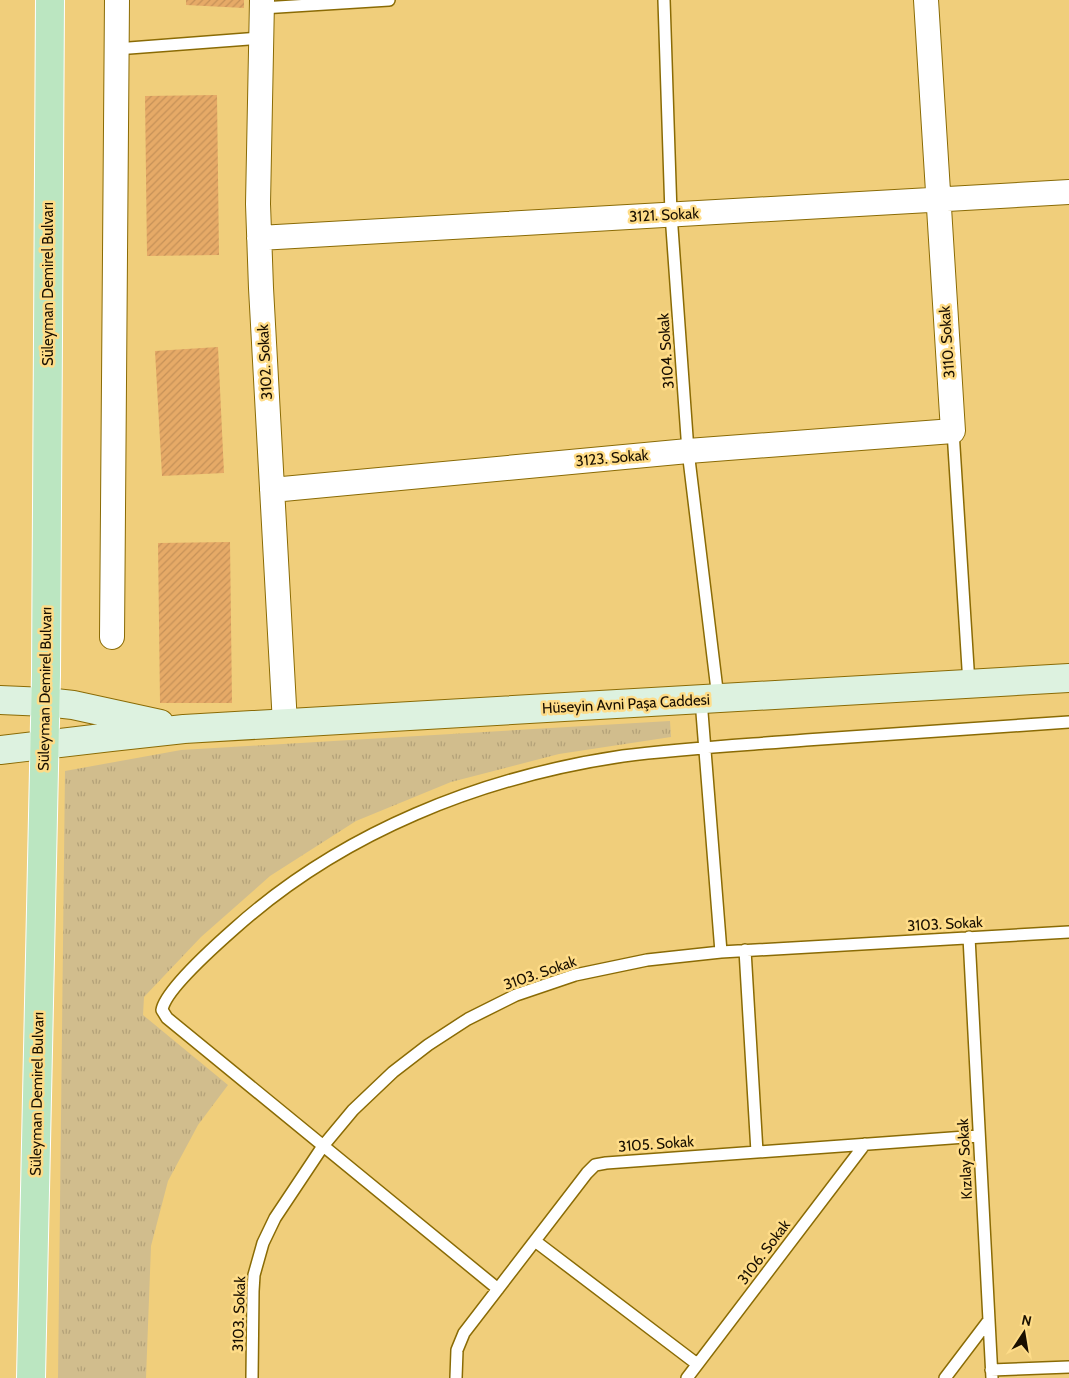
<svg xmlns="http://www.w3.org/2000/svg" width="1069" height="1378" font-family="Cabin,sans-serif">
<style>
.grass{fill:url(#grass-tufts)}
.building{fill:url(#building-hatch)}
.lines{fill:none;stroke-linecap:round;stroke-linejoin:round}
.lane-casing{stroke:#8a6b05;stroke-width:14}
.street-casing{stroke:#8a6b05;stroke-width:26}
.secondary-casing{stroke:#8a6b05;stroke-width:30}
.primary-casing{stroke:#fff;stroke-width:30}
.lane{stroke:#fff;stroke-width:11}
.street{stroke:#fff;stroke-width:24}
.secondary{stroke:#ddf2e0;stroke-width:28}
.primary{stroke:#bbe6c1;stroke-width:28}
.labels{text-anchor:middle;stroke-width:5;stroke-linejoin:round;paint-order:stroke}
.street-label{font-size:15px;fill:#190f00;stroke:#fedc88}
</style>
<defs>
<pattern id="grass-tufts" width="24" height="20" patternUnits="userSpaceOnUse" patternTransform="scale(1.25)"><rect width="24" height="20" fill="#d1bd8d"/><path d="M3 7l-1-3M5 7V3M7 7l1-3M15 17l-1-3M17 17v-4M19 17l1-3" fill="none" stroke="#b3a178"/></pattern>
<pattern id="building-hatch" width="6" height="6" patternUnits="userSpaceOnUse" patternTransform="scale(1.25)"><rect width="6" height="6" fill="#e6aa67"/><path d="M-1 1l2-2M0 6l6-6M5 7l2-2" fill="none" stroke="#c59158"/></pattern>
</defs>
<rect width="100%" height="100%" fill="#f0ce7b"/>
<path class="grass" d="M670,721L671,737L559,754L451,782L356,821L270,876L201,937L144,997L143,1015L228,1085L198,1125L168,1181L151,1246L146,1378H58L65,771L181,750Z"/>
<path class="building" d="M186,0H244V8L186,5Z
M217,95L219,255L147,256L145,96Z
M218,347L224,473L162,476L155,351Z
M230,542L232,703H160L158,543Z"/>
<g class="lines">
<defs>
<path id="lane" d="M664,0L671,214L688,451L718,698
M262,8L389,0
M116,49L261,38
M953,431L969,684
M701,700L721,952
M969,937L992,1378
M745,950L757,1152
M535,1241L697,1364
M498,1289L167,1018L162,1010C165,990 217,944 234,929C342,832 481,777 623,756C684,748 745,745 806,740C894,734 981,728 1069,722
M991,1370L1069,1367
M252,1378L253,1291L254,1275L263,1243L275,1218L323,1146L353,1110L393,1072L428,1045L468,1019L516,995L575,975L647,960L721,952L1069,932
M456,1378L457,1350L464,1333L587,1173L595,1165L606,1163L979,1136
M687,1378L865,1144
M945,1378L989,1320"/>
<path id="street" d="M262,0L258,204L261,288L285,724
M259,238L1069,192
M272,490L688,451L953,431L926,0
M112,637L117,0"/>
<path id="secondary" d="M0,700L46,702L73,705L160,724
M0,750L111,737L184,729L1069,678"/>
<path id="primary" d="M31,1378L46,675L50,0"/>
</defs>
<use href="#lane" class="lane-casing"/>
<use href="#street" class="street-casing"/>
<use href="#secondary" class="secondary-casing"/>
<use href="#primary" class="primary-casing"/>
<use href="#lane" class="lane"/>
<use href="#street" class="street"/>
<use href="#secondary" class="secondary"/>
<use href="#primary" class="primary"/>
</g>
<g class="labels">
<g class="street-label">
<text transform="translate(664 215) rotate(-3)" y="5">3121. Sokak</text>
<text transform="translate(48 284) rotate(-90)" y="5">Süleyman Demirel Bulvarı</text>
<text transform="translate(947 342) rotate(-94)" y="5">3110. Sokak</text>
<text transform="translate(666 351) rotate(-94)" y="5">3104. Sokak</text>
<text transform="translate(265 362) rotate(-93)" y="5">3102. Sokak</text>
<text transform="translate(612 458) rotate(-5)" y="5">3123. Sokak</text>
<text transform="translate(45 689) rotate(-89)" y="5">Süleyman Demirel Bulvarı</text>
<text transform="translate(626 704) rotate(-3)" y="5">Hüseyin Avni Paşa Caddesi</text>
<text transform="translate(945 924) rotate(-3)" y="5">3103. Sokak</text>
<text transform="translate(540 973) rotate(-19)" y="5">3103. Sokak</text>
<text transform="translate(37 1094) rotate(-89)" y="5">Süleyman Demirel Bulvarı</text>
<text transform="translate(656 1144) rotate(-4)" y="5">3105. Sokak</text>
<text transform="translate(965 1159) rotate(-93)" y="5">Kızılay Sokak</text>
<text transform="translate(764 1252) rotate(-53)" y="5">3106. Sokak</text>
<text transform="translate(239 1314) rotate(-88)" y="5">3103. Sokak</text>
</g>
</g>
<g transform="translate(1024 1333) rotate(12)" stroke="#fedc88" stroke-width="4" paint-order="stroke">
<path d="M0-4L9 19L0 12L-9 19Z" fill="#190f00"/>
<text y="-8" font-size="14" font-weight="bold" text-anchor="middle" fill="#190f00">N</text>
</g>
</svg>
